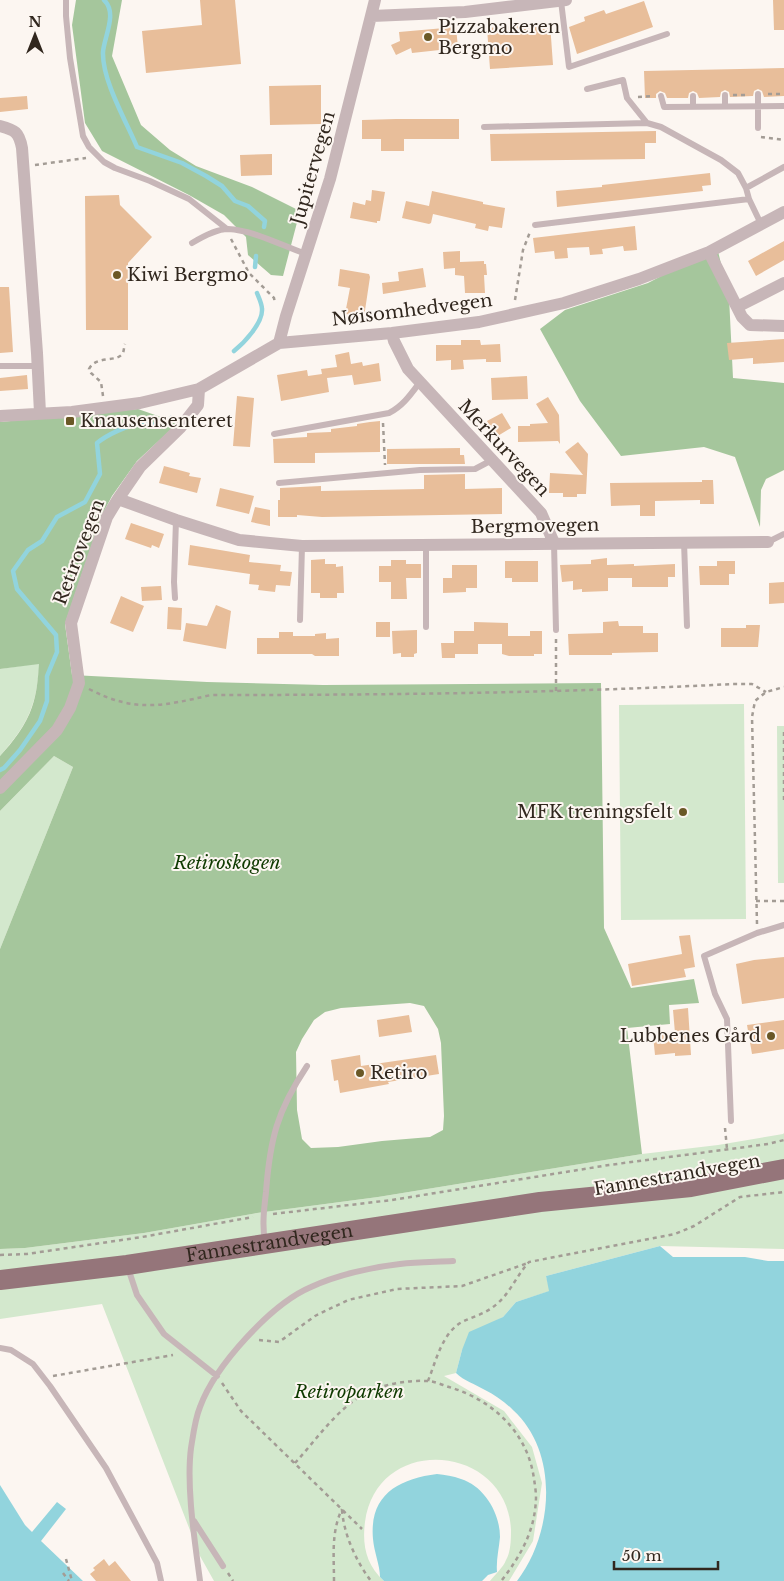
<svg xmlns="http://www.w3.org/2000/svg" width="784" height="1581" font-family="'Libre Baskerville',serif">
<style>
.green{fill:#d3e8cd}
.forest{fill:#a5c69c;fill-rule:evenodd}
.water{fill:#92d4dd}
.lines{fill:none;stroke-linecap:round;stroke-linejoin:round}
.stream{stroke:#92d4dd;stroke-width:4.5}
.building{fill:#e8be9a}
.path{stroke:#a39c95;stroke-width:2.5;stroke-dasharray:4 4;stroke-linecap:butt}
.service{stroke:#c7b6b8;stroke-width:6}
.minor{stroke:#c7b6b8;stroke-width:12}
.trunk{stroke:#95757a;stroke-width:20}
.poi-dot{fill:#6a5826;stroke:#fcf6f1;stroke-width:2}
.labels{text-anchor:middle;stroke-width:4;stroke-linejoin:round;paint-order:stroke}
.poi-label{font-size:18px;fill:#31271e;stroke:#fcf6f1;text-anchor:start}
.street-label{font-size:18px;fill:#31271e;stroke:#fcf6f1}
.park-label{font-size:18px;font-style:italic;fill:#0f3a00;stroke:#fcf6f1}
</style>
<rect width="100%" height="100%" fill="#fcf6f1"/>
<path class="green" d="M40,663C38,677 37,693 32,706C26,725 13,741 0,756V669Z
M744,704L746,919L621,920L619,705Z
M777,726H784V883H778Z
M54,756L73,767L0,949V811Z
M784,1133V1249L660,1246L546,1276L550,1291L516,1302L503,1317L488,1325L462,1350L456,1373L444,1376L504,1411L532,1447L542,1483L533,1541L509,1581H490C495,1574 503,1568 506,1560C511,1551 511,1539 511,1530C507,1443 377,1433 365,1522C362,1545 366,1565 384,1581H214L200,1556L102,1304L0,1319V1249L25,1248L144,1233L257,1213L378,1197L642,1154L718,1145L783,1134Z"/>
<path class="forest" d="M76,0H122L112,56L141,125L170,150L196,166L252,187L300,211L283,276L271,275L248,255L246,237L224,215L189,195L102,151L85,123L72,25Z
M717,247L729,297L733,378L784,383V470L766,479L761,490L760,527L735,457L704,447L621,456L580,401L540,329L565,310L648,283Z
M138,409L178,423L137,461L112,496L102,515L65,624L72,675L207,682L323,685L601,683L604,928L631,988L694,979L699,1003L669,1005L670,1024L627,1028L642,1154L378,1197L257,1213L144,1233L25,1248L0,1249V949L73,767L54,756L0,811V756C13,742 26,725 32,707C37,693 38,678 39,664L0,669V422ZM410,1003L424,1006L438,1029L441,1043L444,1116L443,1130L430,1137L382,1141L338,1147L311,1148L302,1139L297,1110L296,1052L302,1039L314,1020L325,1012L341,1008Z"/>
<path class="water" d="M660,1246L673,1257H745L768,1261H784V1581H517C553,1534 560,1453 513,1410C505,1402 495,1395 485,1390C475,1384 464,1381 456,1373L462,1350L469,1332L503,1317L516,1302L549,1291L546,1276Z
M437,1474C445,1475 453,1476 461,1479C484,1486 500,1513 500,1537C499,1549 496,1560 497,1572L488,1575L482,1581H384L380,1577C380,1565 374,1552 373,1539C369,1495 398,1479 437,1474Z
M0,1485L25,1525L32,1532L57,1502L66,1509L41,1541L83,1581H0Z"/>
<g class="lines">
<path class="stream" d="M104,0C118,13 104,37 103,52C102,80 126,121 137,147L182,163L206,176L222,186L235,201L248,206L265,221L264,227
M255,267L256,256
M234,351C244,343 263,323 262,309C262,304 259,298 257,293
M0,770L4,768L20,750L40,721L47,701V676L57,652L56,635L17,589L13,571L28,550L42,541L57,517L85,502L100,474L97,443C107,435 127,425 141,424C155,423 159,429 171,418"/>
</g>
<path class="building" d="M200,0H235L241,64L146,73L142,31L202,25Z
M773,0H784V30H774Z
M644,1L653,27L577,54L569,27L585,21L584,17L604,10L606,14Z
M550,23L553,65L490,69L487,28Z
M456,27L458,48L412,53L411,48L396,55L391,45L400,41L399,32Z
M784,68V96L764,97L762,91L758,89L754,91L753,96L730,97L729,92L725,90L721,92L720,97L699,98L697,93L693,91L689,93L688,98H667L665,93L660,91L656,94V98H645L644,71Z
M321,85V124L270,125L269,86Z
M27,96L28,109L0,112V98Z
M396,119H459V139H404V151H381V139H362V120Z
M656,131V143H645V159L491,161L490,134Z
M272,154V175L241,176L240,155Z
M710,173L711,185L702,186L703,191L557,207L556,191L602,187V185Z
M372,190L385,192L380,221H377V223L350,218L353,202L365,205L366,200L371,201Z
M432,191L483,202V204L505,208L502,228L489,226L488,231L475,228L476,224L433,214L431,223L429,224L402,218L406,201L429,206Z
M119,195L120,205L152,237L128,263V330H86L85,196Z
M635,226L637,250L624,251L623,246L602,249L603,254L590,255L589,247L567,248L568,258L555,259L554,251L535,253L533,238Z
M784,241V260L756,276L748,261Z
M460,251V262L484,261V264H486L487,275H484L485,293H465L464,276L455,275V268L444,269L443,252Z
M423,268L426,287L383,294L382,283L399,281L398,272Z
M340,269L369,274L370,277L364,317L345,314L350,288L338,286Z
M0,287H9L13,352L0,353Z
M784,339V362L753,364V358L729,360L727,343Z
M461,340H480L481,345L500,344L501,362H486V359L463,360L464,369L451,370V360L436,361V345H461Z
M349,352L351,364L362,362L363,366L379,363L381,381L354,385L352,375L327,378L329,392L281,401L277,375L307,370L308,376L322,374L321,369L337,367L335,355Z
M27,375L28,389L0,391V378Z
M527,376L528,399L492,400L491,378Z
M237,396L254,398L250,447L233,446Z
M548,397L559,415L560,444L558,441L518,442V426H530V424L548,423L536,404Z
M502,413L511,428L496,437L487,421Z
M380,421V452L315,453V463H274L273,439L307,437V433L331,432V429L357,426V424L370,422Z
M578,442L588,454L586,494H577V497H563V493H549L550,473L583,475L565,452Z
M460,448V455H464L465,464H387V449Z
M164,466L190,473L189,476L201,478L197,493L159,483Z
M465,474V489L502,488V514L322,517L297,515V517H278V500H280V488L321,486V491L424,489V475Z
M702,480H713L714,504H700V500L655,501V516H640V505L611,506L610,483L702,482Z
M220,488L254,496L249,514L216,506Z
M255,507L270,510V526L251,522Z
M131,523L164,534L159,548L152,545L151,548L125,539Z
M190,545L250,555L249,562L281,565L280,571L292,572L290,586L276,585L275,592L258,590L259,585L249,584L250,574L188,565Z
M607,558V565L634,564V566L675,564V577H668V587H632V578H608V591L582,592V589L573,590V581L562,582L560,565L591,564V560Z
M325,559V564H336V567L343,566L344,593H337V598H320V593H311V560Z
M391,560H406V564H421V578H406L407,599H391V582H379V566H391Z
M505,561H538V582H512V578H505Z
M717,561H735V574H729V585H700L699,566H717Z
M452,565H477V588H466V592L443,593V578H452Z
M784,582V603L769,604V583Z
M161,586L162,600L142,601L141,587Z
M121,596L144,606L133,632L110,623Z
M216,605L231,611L226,649L183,641L186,623L207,626Z
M168,607L182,608L181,630L167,629Z
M618,621L619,626H643V633H658V652L612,653V655H569L568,634L603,633V622Z
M376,622H390V637H376Z
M474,622L508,623V636H530V631H542V654H534V656H509L502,654V644H478V654H455V658H442L441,643H454V631H474Z
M746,625H760L758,647H721V628H746Z
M417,630V653L414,654V657H401V653L393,654L392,631Z
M279,632H293V636H315V634L326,633V639L339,638V656H315L312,654H257V638H279Z
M690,935L695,967L684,969L686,977L632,986L628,964L682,954L679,936Z
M784,957V998L742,1004L736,964L754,960Z
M688,1008L691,1055L675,1056V1053L655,1055L653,1035L675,1033L673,1010Z
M409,1015L412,1032L379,1037L377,1020Z
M784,1020V1049L752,1054L747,1025Z
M360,1055L361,1066L436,1055L439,1074L388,1082L389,1084L340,1093L338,1080L334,1081L331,1060Z
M104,1559L109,1566L115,1561L131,1581H96L90,1574L95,1570L93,1568Z"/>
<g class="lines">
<path class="path" d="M768,94H784
M733,95H748
M638,97L653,96
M761,137L784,140
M35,165L86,158
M231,239L249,273L274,298L275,304
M515,300L523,250L530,232
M103,396L101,382L91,373L89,369C96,355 117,363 123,353C124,350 124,347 125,344
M383,423L385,465
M556,639V691
M89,689C135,713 163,706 211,695C385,695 559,693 733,684H752L766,692
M784,732V802
M756,901H784
M757,924L752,717L755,701L766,692L784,687
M725,1128L727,1149
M273,1214L392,1200L609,1165L768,1144L784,1140
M0,1255L27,1254L142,1237L253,1217
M259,1340L279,1342L315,1316L348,1300L397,1289L462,1286L528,1263
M53,1376L173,1355
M428,1381C436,1361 442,1333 462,1322C472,1317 484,1314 493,1307C509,1296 516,1276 529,1262L675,1234L694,1226L740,1197L784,1192
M222,1383L241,1411L362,1529
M295,1463C317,1439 338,1407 368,1392C385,1384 408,1380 427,1381C435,1381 442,1385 449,1387C493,1400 528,1433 534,1479C535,1485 536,1492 536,1498C535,1531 521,1555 502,1580
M342,1510C344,1535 356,1561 371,1581
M66,1559L72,1581
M63,1573L69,1581
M228,1573L233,1581
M334,1581C334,1556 331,1532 342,1509"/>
<path class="service" d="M66,0V16L70,58L83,136L89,147L104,162L115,168L150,181L189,199L227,229
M561,1L569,67L667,34
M587,89L623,80L627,98L647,123L661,127L721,160L738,173L746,188L749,199L761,224
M661,96L664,107L784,106
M693,96V107
M725,106V95
M484,127L647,123
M758,128V94
M746,188L784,167
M535,225L749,199
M192,243C202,237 217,229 228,229C253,230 283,246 306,254
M0,366H37
M274,434L389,413C403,406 411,394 420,382
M279,483L420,470L475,469L492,460
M684,542L687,626
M768,542L784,534
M554,543L556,630
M426,545V627
M175,598L174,582L176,520
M300,620L302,546
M731,1121L727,1019L715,994L704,956L757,933L784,925
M265,1242C262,1225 264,1209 266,1192C270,1139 277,1111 307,1066
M128,1268L137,1295L164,1334L217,1376
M0,1348L11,1350L33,1364L50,1386L106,1468L157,1563L161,1581
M194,1521L223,1566
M200,1581C195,1542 186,1487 191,1448C193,1436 195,1419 200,1407C215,1366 271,1304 311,1287C337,1275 372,1267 400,1264C417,1262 435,1262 453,1261"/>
<path class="minor" d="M372,16L465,12L566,0
M0,126C15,130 19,132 22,148L37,353L40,413
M709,252L742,317L750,325L784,326
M737,307L784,283
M392,333L394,341L408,369L541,513L554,543
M279,343L286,316L330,179L375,0
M0,416L72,412L140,403L199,389L279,343L392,333L479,322L564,303L639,279L709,252L784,212
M118,499L176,520L239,540L302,546L768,542
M0,788L57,730L70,708L79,683L71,623L107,517L118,499L140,467L180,428L198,405L199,389"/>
<path class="trunk" id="s1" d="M0,1280L127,1265L540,1202L691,1187L784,1169"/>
</g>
<g class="poi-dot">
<circle cx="428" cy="37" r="5"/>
<circle cx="117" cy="275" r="5"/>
<rect x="65" y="416" width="10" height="10" rx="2.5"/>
<circle cx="683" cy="812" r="5"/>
<circle cx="771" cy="1036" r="5"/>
<circle cx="360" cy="1073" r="5"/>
</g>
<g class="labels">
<g class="poi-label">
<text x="438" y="33">Pizzabakeren<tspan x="438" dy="21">Bergmo</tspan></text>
<text x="127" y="281">Kiwi Bergmo</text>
<text x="80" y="427">Knausensenteret</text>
<text x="673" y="818" text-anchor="end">MFK treningsfelt</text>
<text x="761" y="1042" text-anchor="end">Lubbenes Gård</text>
<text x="370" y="1079">Retiro</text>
</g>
<g class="street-label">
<text transform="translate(313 168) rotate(-74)" y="6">Jupitervegen</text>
<text transform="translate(412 310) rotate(-7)" y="6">Nøisomhedvegen</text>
<text transform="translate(504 448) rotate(47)" y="6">Merkurvegen</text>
<text transform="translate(535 526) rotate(-1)" y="6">Bergmovegen</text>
<text transform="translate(79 552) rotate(-69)" y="6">Retirovegen</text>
<text transform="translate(677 1175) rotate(-10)" y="6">Fannestrandvegen</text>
<text dy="6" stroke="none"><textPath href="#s1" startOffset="272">Fannestrandvegen</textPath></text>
</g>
<g class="park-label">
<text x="227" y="869">Retiroskogen</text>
<text x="349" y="1398">Retiroparken</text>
</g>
</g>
<g transform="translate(35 35)" stroke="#fcf6f1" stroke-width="4" paint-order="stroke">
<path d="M0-4L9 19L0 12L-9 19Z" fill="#31271e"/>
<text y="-8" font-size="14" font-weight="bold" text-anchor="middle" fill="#31271e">N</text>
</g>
<path d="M614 1561v8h104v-8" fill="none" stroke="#31271e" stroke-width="2.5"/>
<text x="622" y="1561" font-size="15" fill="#31271e" stroke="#fcf6f1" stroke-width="4" paint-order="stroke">50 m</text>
</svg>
